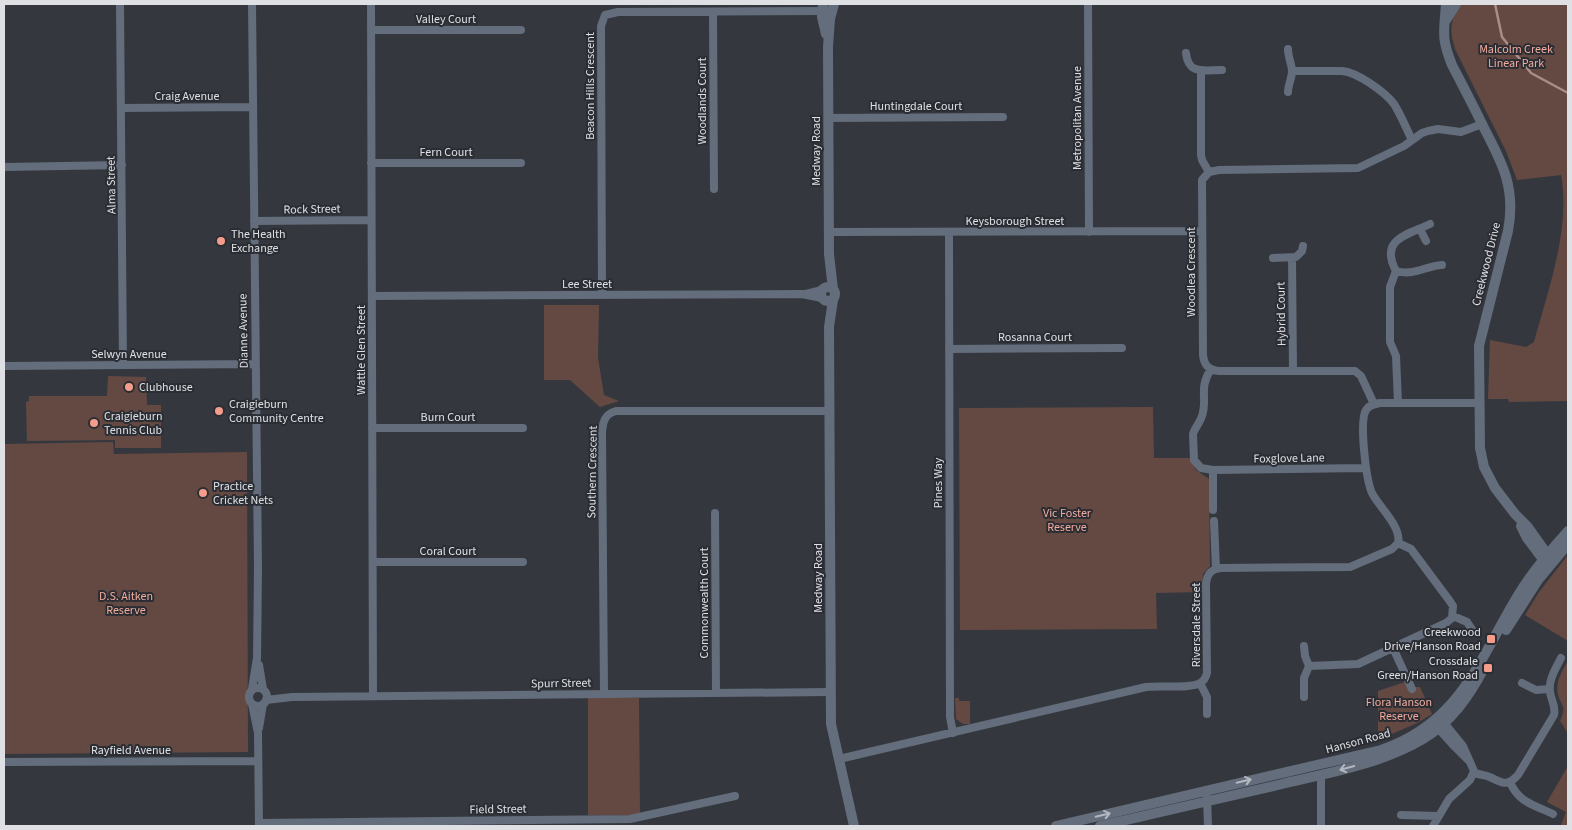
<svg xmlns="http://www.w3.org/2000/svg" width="1572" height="830" font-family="'Source Sans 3',sans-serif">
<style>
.green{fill:#644943}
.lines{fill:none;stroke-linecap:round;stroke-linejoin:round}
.stream{stroke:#aa8d88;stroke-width:2.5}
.minor{stroke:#646d7c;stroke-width:8}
.tertiary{stroke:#646d7c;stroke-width:10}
.oneway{stroke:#b3b8c0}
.poi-dot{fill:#f49d8c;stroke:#2a2d33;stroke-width:2}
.labels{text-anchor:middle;stroke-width:4;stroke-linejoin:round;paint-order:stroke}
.street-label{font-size:12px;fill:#dee0e4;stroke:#2a2d33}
.park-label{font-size:12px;fill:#f2ab9d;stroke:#2a2d33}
.poi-label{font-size:12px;fill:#dee0e4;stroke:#2a2d33;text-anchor:start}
</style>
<rect width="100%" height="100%" fill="#34383e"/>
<path class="green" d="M1461,4H1568V401L1509,402L1508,399H1488L1490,340L1526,347L1534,342C1548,290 1571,228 1561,175L1517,180L1506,151L1455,49C1449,28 1450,22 1461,4Z
M544,305H599L598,358L604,395L619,401L600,407L570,380H544Z
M108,376L146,377L147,405H161V448H115V440L27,441L26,402L29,401V396H107Z
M1153,407L1154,458H1190L1196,470L1209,479L1210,566L1203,574L1202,592L1156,593L1157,629L960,630L959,408Z
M113,442L114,454L247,452L248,752L4,754V444Z
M1568,555V641L1525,615L1539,592Z
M1568,661V733L1560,721C1567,705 1562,708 1558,695C1555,682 1562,671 1568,661Z
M1405,682L1415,687H1420L1432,714L1417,723L1378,740V691Z
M588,698H639L640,813L632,815H588Z
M955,698H959V701H970V724H963L956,719Z
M1568,766V826L1561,825L1566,812L1547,802Z"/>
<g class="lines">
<path class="stream" d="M1495,4L1502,37L1531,73L1568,93"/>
<path class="minor" d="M120,4L123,365
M252,4L258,568L257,658L252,689
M371,4L373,696
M1088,4L1089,232
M713,12L714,189
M371,30H521
M1288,49C1288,57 1292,65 1292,71C1292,78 1288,85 1288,92
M1186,53C1188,75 1204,70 1222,70
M1201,70V155L1202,160L1209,172
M1292,71H1342C1357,72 1385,92 1394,104C1401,115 1406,128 1412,140
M121,108L253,107
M828,118L1003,117
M371,163H521
M4,167L122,165
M254,221L371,220
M1420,229L1426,241
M829,232L1202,231
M949,232L950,717L953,733
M1273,258L1296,257L1302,251L1303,246
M1292,258L1293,371
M1396,271L1390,287V342L1396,356L1398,403
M1396,271C1379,239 1407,235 1430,224
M1396,271C1415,276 1425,266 1442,265
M806,294L822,290
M602,295L601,26L605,15L618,12L827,11
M372,296L802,294L822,298
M949,349L1122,348
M4,366L255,364
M1211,369C1198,389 1208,398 1202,416C1200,423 1195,427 1193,434L1194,460L1201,468L1213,470L1365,468
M1374,404L1361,376L1355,371H1219C1208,370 1204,365 1203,355L1202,180L1209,172L1219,170L1358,168L1404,146L1422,133L1428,131L1438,129L1461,132L1482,124
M372,428H523
M1213,470V510
M715,513L716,693
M1214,521L1216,569
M373,562H523
M1453,616L1467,622L1473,631
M1304,646L1305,656L1309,666L1304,678V697
M1393,648L1412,689
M259,665L263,689
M1309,666L1358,664L1446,623L1452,618L1453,606L1449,600L1411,549L1398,543
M1200,683L1207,697V714
M1522,683L1536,690L1549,689
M249 697a9 9 0 1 1 18 0a9 9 0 1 1-18 0Z
M604,693L602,432C603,421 605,414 616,411H830
M266,700L292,697L831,692
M252,704L258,733L259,826
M1435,725L1455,747L1468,760
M259,728L263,704
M839,759L1146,687C1159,685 1191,689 1200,683C1204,681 1206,677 1207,673L1206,584C1207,574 1211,569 1221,568L1350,567L1392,549L1398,543C1402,527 1379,507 1372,493C1366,480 1359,421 1366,410C1369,405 1374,404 1380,403H1479
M4,762L258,761
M1474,773C1478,774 1483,775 1487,776C1501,781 1505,789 1518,775L1554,715C1556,706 1551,700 1550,692C1548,680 1556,668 1561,658
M1321,775V826
M1510,782C1518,802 1534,805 1553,814
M1207,798L1208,826
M1401,815L1438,816
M259,823L630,819L735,796
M1433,826L1449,799L1470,780L1474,771L1463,746L1441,719"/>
<path class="tertiary" d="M823,4L822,17L826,34
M1446,4C1444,32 1441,38 1452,65C1463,86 1474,107 1484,128C1503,164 1516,189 1508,231L1479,346L1480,448L1484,467L1495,488L1515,514L1527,526L1552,561
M1446,20L1456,4
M821 294a7 7 0 1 1 14 0a7 7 0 1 1-14 0Z
M833,289L829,254L828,47L830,19L834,4
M833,300L829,327L831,724L854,826
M1521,526L1527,538L1545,562
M1506,630L1538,580L1568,544
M1056,826L1381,750C1460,723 1478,662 1517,597C1531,573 1549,552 1568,531
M1100,826C1161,812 1221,798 1282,784C1328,773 1381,764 1423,739C1451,722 1469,697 1484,668"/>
</g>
<defs><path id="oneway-shaft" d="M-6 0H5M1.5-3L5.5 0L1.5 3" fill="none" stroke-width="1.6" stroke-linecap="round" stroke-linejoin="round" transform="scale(1.25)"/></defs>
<g class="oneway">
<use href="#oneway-shaft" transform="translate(1347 768) rotate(165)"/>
<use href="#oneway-shaft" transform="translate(1244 781) rotate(-13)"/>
<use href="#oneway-shaft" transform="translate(1103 815) rotate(-13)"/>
</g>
<g class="poi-dot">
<circle cx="221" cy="241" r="5"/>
<circle cx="129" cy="387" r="5"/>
<circle cx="219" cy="411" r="5"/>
<circle cx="94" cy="423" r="5"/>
<circle cx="203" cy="493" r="5"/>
<rect x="1486" y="634" width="10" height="10" rx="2.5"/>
<rect x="1483" y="663" width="10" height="10" rx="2.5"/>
</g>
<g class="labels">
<g class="street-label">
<text x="446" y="23">Valley Court</text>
<text transform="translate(590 86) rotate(-90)" y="4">Beacon Hills Crescent</text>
<text x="187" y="100">Craig Avenue</text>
<text transform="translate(702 101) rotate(-90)" y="4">Woodlands Court</text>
<text x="916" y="110">Huntingdale Court</text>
<text transform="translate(1077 118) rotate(-90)" y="4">Metropolitan Avenue</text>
<text transform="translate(816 151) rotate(-90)" y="4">Medway Road</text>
<text x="446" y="156">Fern Court</text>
<text transform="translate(111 185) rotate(-91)" y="4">Alma Street</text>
<text transform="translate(312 209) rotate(-1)" y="4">Rock Street</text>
<text x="1015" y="225">Keysborough Street</text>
<text transform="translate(1486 264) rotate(-76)" y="4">Creekwood Drive</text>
<text transform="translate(1191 272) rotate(-90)" y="4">Woodlea Crescent</text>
<text x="587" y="288">Lee Street</text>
<text transform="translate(1281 314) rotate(-91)" y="4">Hybrid Court</text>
<text transform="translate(243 331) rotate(-91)" y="4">Dianne Avenue</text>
<text x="1035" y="341">Rosanna Court</text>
<text transform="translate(361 350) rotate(-90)" y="4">Wattle Glen Street</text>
<text x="129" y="358">Selwyn Avenue</text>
<text x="448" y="421">Burn Court</text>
<text transform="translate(1289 458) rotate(-1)" y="4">Foxglove Lane</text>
<text transform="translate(592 472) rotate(-89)" y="4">Southern Crescent</text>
<text transform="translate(938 483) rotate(-90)" y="4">Pines Way</text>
<text x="448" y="555">Coral Court</text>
<text transform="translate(818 578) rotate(-90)" y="4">Medway Road</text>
<text transform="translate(704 603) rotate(-90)" y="4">Commonwealth Court</text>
<text transform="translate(1196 625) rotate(-90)" y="4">Riversdale Street</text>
<text transform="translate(561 683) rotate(-1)" y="4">Spurr Street</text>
<text transform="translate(1358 741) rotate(-15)" y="4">Hanson Road</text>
<text x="131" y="754">Rayfield Avenue</text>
<text transform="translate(498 809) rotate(-1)" y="4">Field Street</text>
</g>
<g class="park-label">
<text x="1516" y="53">Malcolm Creek<tspan x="1516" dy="14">Linear Park</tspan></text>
<text x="1067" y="517">Vic Foster<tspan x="1067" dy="14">Reserve</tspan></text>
<text x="126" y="600">D.S. Aitken<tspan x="126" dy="14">Reserve</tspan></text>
<text x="1399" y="706">Flora Hanson<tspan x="1399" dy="14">Reserve</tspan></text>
</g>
<g class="poi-label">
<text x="231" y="238">The Health<tspan x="231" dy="14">Exchange</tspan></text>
<text x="139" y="391">Clubhouse</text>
<text x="229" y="408">Craigieburn<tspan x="229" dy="14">Community Centre</tspan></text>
<text x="104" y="420">Craigieburn<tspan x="104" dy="14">Tennis Club</tspan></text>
<text x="213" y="490">Practice<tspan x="213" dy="14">Cricket Nets</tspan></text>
<text x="1481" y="636" text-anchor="end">Creekwood<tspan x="1481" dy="14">Drive/Hanson Road</tspan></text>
<text x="1478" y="665" text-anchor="end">Crossdale<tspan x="1478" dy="14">Green/Hanson Road</tspan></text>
</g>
</g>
<rect width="1572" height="830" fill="none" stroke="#dee0e4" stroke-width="10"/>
</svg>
